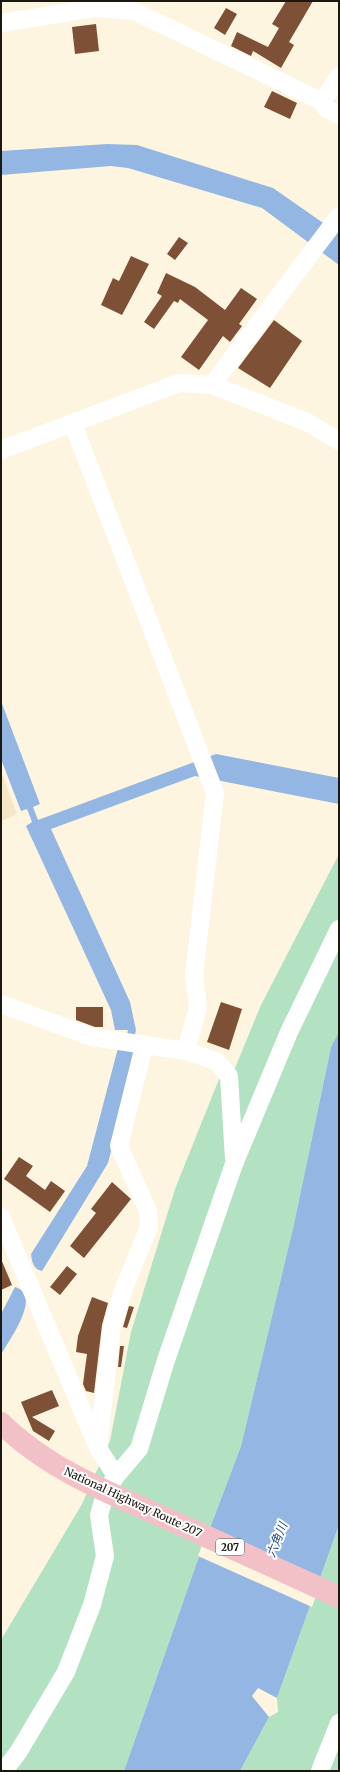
<svg xmlns="http://www.w3.org/2000/svg" width="340" height="1772" font-family="Merriweather,'Noto Sans JP',serif">
<style>
.built{fill:#f5e7c6}
.green{fill:#b3e2c3}
.water{fill:#94b6e2}
.pier{fill:#fdf5e0}
.building{fill:#7e5035}
.lines{fill:none;stroke-linecap:round;stroke-linejoin:round}
.minor{stroke:#fff;stroke-width:18}
.highway{stroke:#f1c1c7;stroke-width:22}
.labels{text-anchor:middle;stroke-width:4;stroke-linejoin:round;paint-order:stroke}
.shield{fill:#fff;stroke:#605d57;stroke-width:1}
.shield-label{font-size:10px;font-weight:bold;fill:#1c180f}
.street-label{font-size:11px;fill:#1c180f;stroke:#fff}
.water-label{font-size:12px;font-style:italic;fill:#204b83;stroke:#fff}
</style>
<rect width="100%" height="100%" fill="#fdf5e0"/>
<path class="built" d="M1,771L17,814L1,821Z"/>
<path class="green" d="M339,854V1032L331,1047L294,1224L241,1446L196,1565L124,1771H1V1640L82,1504L110,1441L131,1332L175,1189L221,1074L235,1068L261,1005Z
M339,1525V1771H240L269,1717L278,1712L277,1698Z"/>
<path class="water" d="M107,144L137,145L273,188L339,234V265L262,208L128,168L111,166L1,175V151Z
M1,701L40,804L33,807L38,820L216,754L339,778V804L195,776L51,829L130,1002L136,1030L131,1050L137,1051L108,1163L42,1271C33,1269 32,1262 31,1254L87,1166L118,1048L124,1049L128,1030H115L111,1010L26,826L32,822L27,809L21,811L1,759Z
M339,1032V1525L277,1698L258,1688L252,1696L269,1717L240,1771H124L196,1565L241,1446L294,1224L331,1047Z
M15,1287C43,1295 9,1340 1,1355V1314Z"/>
<path class="pier" d="M208,1528L322,1579L312,1607L198,1556Z"/>
<path class="building" d="M286,1H313L289,42L294,45L281,68L253,51L251,56L231,46L237,32L268,47L279,28L272,24Z
M226,8L237,14L225,35L214,28Z
M96,24L99,51L75,54L72,27Z
M272,91L297,103L290,119L264,107Z
M179,237L188,243L175,260L167,254Z
M131,256L149,264L122,315L101,305L113,278L119,281Z
M166,273L195,287L225,310L241,288L257,299L239,324L242,326L230,342L223,336L199,370L181,357L208,320L180,299L178,303L174,301L154,329L144,322L162,296L157,293Z
M274,320L302,341L270,388L238,368Z
M221,1002L242,1009L229,1050L207,1042Z
M76,1007H103V1027H95L76,1020Z
M19,1157L33,1166L26,1176L45,1190L51,1181L65,1191L50,1212L4,1179Z
M112,1182L131,1199L84,1258L70,1246L96,1213L91,1209Z
M1,1259L12,1285L1,1290Z
M67,1266L77,1274L60,1295L50,1287Z
M92,1297L108,1303L102,1325L94,1393L86,1391L83,1384L87,1354L76,1352L78,1336Z
M129,1306L134,1307L127,1328L123,1327Z
M120,1346H124L121,1367H118Z
M52,1390L59,1406L32,1417L55,1431L49,1441L33,1431L21,1402Z"/>
<g class="lines">
<path class="minor" d="M1,23L95,8L134,11L321,101L327,109L339,115
M321,101L328,93L339,76
M212,385L339,216
M73,424L215,793L194,975L198,1007L186,1051
M1,450L179,383L212,385L307,422L339,441
M1,1004L92,1037L186,1051L216,1061L229,1076L234,1159
M1,1217L98,1448L116,1476
M98,1448L112,1326L123,1291L149,1227L148,1211L119,1146L144,1046
M4,1771L19,1751L66,1672L92,1605L105,1556L99,1515L106,1491L116,1476L139,1449L166,1360L234,1164L289,1032L339,929
M320,1771L339,1723"/>
<path class="highway" d="M1,1423C48,1469 109,1493 168,1519C225,1545 282,1571 339,1597"/>
</g>
<g class="labels">
<rect class="shield" x="216" y="1539" width="28" height="16" rx="3"/>
<g class="shield-label">
<text x="230" y="1551">207</text>
</g>
<g class="street-label">
<text transform="translate(133 1502) rotate(25)" y="4">National Highway Route 207</text>
</g>
<g class="water-label">
<text transform="translate(277 1540) rotate(-69)" y="4">六角川</text>
</g>
</g>
<rect width="340" height="1772" fill="none" stroke="#1c180f" stroke-width="4"/>
</svg>
